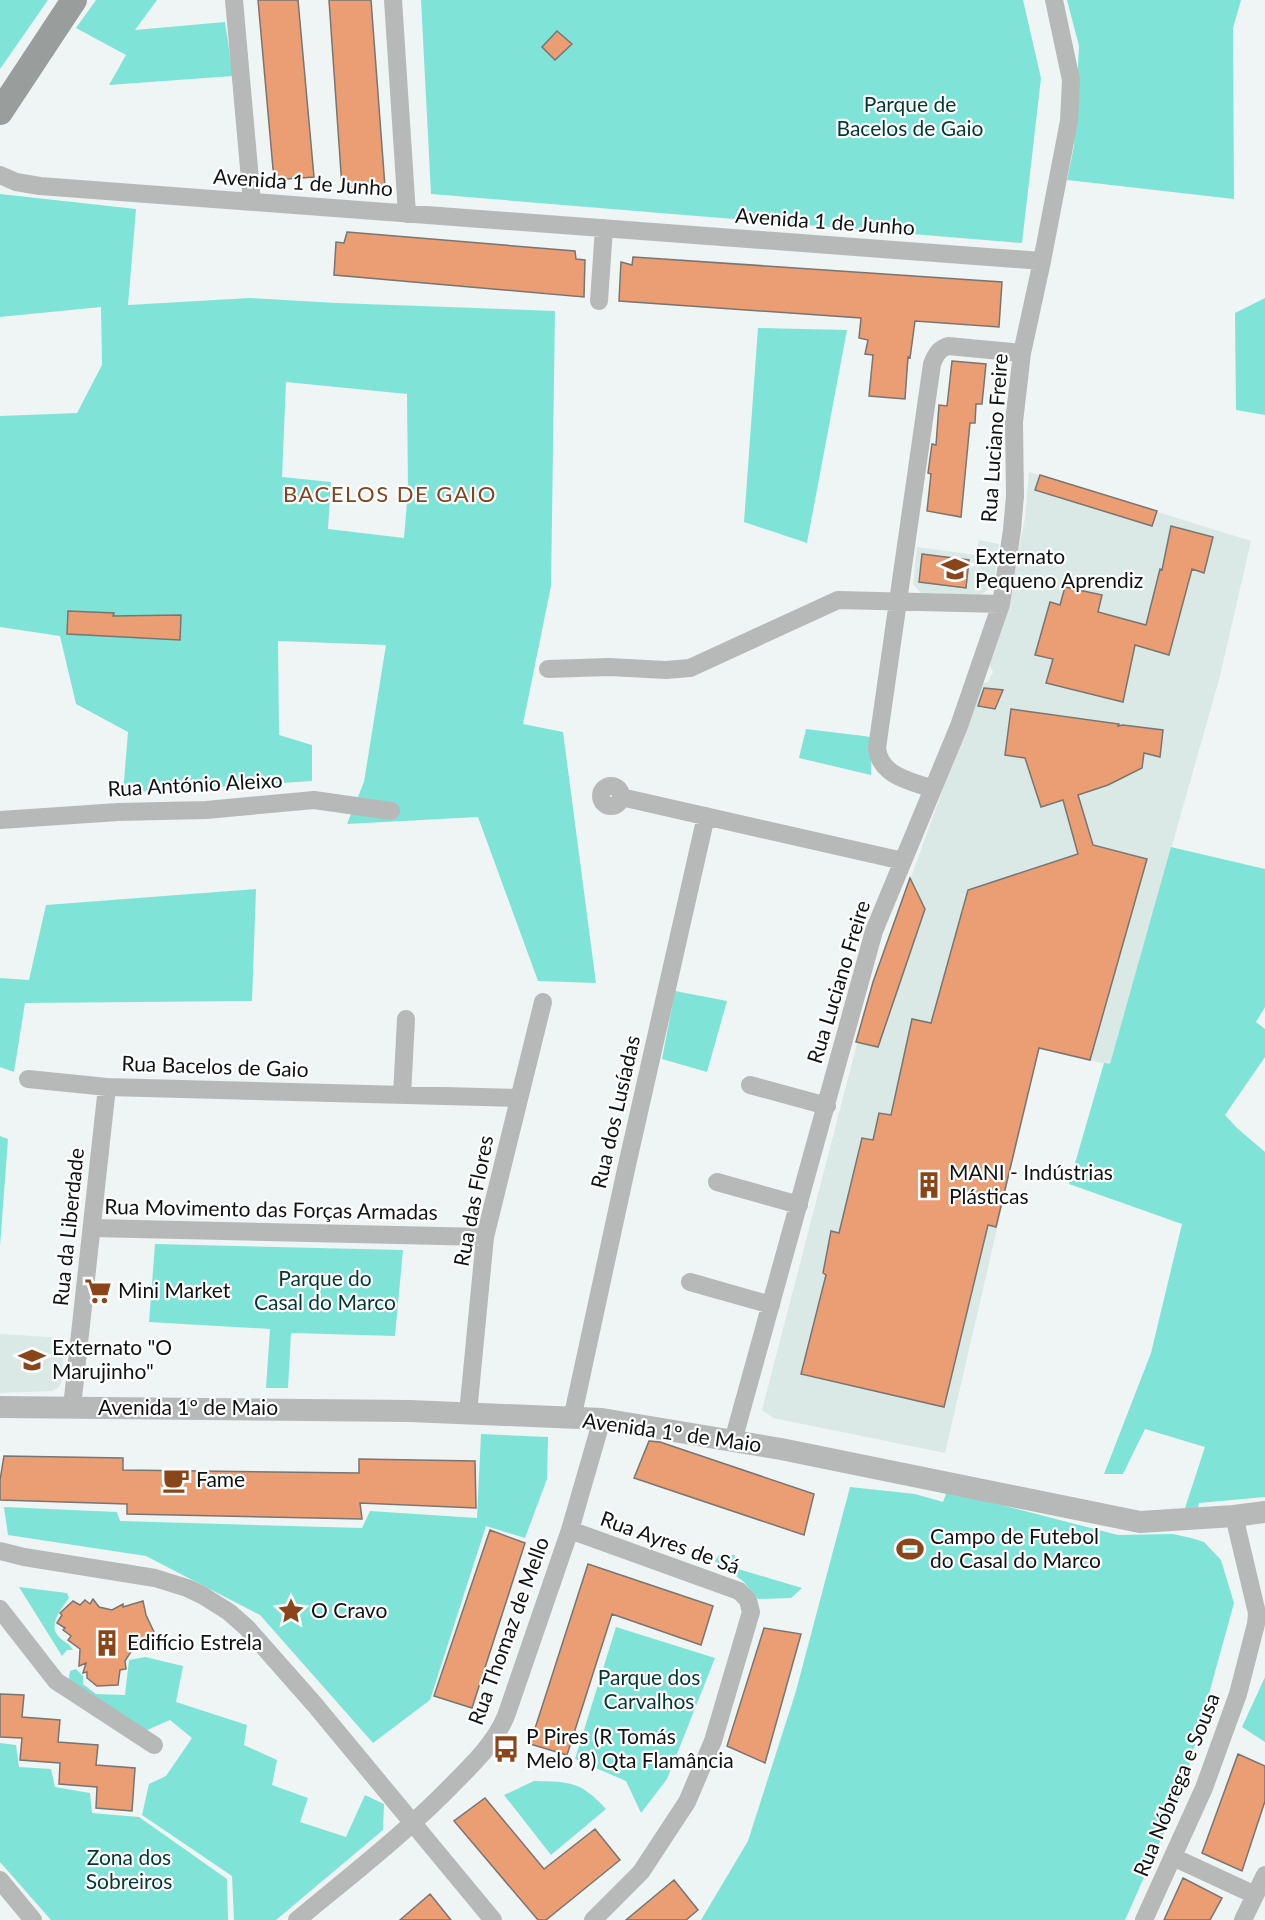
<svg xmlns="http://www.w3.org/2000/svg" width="1265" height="1920" font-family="Lato,sans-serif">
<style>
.built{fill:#dae9e6}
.green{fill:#7fe4d7;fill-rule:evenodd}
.building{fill:#eb9e73;stroke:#797572;stroke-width:1.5}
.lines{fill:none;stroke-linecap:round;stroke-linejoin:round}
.minor{stroke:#b7b9b9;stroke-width:18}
.tertiary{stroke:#b7b9b9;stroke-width:22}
.secondary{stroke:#999d9c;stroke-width:26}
.labels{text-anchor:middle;stroke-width:4.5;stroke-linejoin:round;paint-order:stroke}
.park-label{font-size:21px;fill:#003934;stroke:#fff}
.street-label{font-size:21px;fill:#111313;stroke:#fff}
.poi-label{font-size:21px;fill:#111313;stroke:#fff;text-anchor:start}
.neighbourhood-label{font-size:22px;letter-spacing:1.5px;fill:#83441d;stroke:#fff}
</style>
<rect width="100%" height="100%" fill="#eff5f4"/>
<path class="built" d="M1029,472L1251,541L1220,676L1110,1065L1039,1048L945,1453L773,1418L762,1410L873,982L981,684L988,682L993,672L989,664L1008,604L1025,518Z
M979,540L999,544L994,584L981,595L921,593L913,584L917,547L976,555Z
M0,1334L65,1338L61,1383L58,1388L52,1391L0,1393Z"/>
<path class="green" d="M0,0H48L0,69Z
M96,0H157L135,30L225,22L233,76L109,85L126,55L76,28Z
M421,0H1023L1041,78L1022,243L431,194Z
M1067,0H1241L1233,28L1234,199L1067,180L1074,146L1079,46Z
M0,194L136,209L128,305L250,298L337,303L555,311L551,586L523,724L563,732L596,983L538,981L478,817L347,824L364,782L386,645L278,641L279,735L312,745V781L123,793L128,732L76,704L60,636L0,627V416L77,413L102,365L101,307L0,317ZM286,382L407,394L408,491L404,538L328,529L331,482L282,477Z
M1265,298V415L1236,410L1235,313Z
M758,328L847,330L807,543L744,522Z
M806,729L872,737L871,775L799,758Z
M1171,847L1265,869V1007L1256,1022L1265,1029V1057L1225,1115L1237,1128L1265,1152V1497L1199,1503L1197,1512L1184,1511L1205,1447L1145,1429L1123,1474H1104L1151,1353L1182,1224L1069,1184L1104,1063L1110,1064Z
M256,889L252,1001L25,1003L14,1072L0,1067V978L29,980L46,905Z
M675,991L727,1001L707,1072L662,1059Z
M0,1136L8,1139L0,1246Z
M155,1244L403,1250L395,1336L291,1333L288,1388H266L270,1329L149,1322Z
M481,1434L548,1437L547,1479L525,1538L486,1526L430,1700L373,1743L260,1615L146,1556L8,1535L4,1507L117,1512L120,1521L362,1528L370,1511L477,1518Z
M850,1487L915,1494L943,1502L947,1491L1118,1535L1173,1534L1191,1538L1204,1542L1221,1560L1234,1603L1182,1792L1125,1920H701L748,1841L796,1691Z
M719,1555H735V1568L802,1588L791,1598L758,1599L743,1581L715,1561Z
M19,1587L67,1593L69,1598C62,1608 47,1625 59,1637C64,1642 70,1644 73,1650H67L62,1656Z
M616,1627L715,1658L667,1779L641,1813L626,1781L575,1759Z
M145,1657L183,1666L176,1702L247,1725L244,1745L277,1760L272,1785L308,1798L300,1822L346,1837L365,1795L384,1804L383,1830L276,1920H234L232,1876L142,1815L149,1784L166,1776L192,1738L170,1720L145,1731L68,1684L70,1671L76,1669L83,1676V1684L96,1694L125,1695L129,1660Z
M1265,1677V1742L1242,1727Z
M0,1743L16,1745L19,1767L51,1769L55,1787L90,1793L92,1813L139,1817L227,1879L228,1920H51L0,1862Z
M534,1781C571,1782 580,1781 606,1809L551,1855L504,1795Z"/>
<path class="building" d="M258,0H298L314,177L274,180Z
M329,0H371L385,187H342Z
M557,31L572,44L555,60L542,47Z
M347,232L575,251L576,259L585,260L584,297L334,275L336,242L344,243Z
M633,257L1002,282L999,327L915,321L910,358L908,357L905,399L869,396L873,355L865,354L868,340L859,338L861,318L619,301L621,262L632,265Z
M952,361L986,364L982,404H976L975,423H970L961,517L927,511L931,474L928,473L932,444L936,445L939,405L947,406Z
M1040,475L1157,511L1152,526L1035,490Z
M1171,526L1213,537L1204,573L1192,569L1169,655L1135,645L1123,702L1046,683L1053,659L1035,655L1050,602L1060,605L1065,587L1102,595L1098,612L1146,625L1160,569L1162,570Z
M922,554L969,560L966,588L919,582Z
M68,611L114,613L113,616L181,615L180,640L67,634Z
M984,688L1003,690L995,709L978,706Z
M1011,709L1119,724L1118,726L1123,725L1163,730L1160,757L1144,753L1142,768L1108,785L1078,795L1093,845L1147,859L1090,1060L1039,1048L996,1227L988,1225L944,1407L801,1374L826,1275L823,1273L831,1231L839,1233L862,1138L873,1140L879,1113L891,1115L912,1019L931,1023L968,890L1078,854L1063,800L1041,807L1025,758L1005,755Z
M910,878L925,909L878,1047L856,1042L873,982Z
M649,1441L660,1442L814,1494L804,1535L634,1478Z
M4,1456L123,1458V1470L359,1473V1459L475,1461L476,1508L360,1503L362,1519L127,1514V1504L0,1500V1480Z
M490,1530L525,1543L472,1708L434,1696Z
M588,1564L713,1606L701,1645L612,1614L567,1755L530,1744Z
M93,1599L99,1607L112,1610L123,1604V1607L143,1601L146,1615L154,1632L143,1640L141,1649L132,1650L125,1661L126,1669L120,1670L118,1685L97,1686L87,1678V1672L83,1673L86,1663L79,1666L80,1649L68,1640L71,1636L63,1630L65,1628L57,1623L62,1615L60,1613L73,1601L80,1605L85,1600L90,1604Z
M764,1628L801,1634L765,1763L727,1746Z
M0,1694L24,1695L22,1717L60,1720L58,1742L98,1745L96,1765L135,1768L132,1811L96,1808L97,1787L59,1784L60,1763L20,1760L22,1738L0,1737Z
M1238,1754L1265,1766V1801L1242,1871L1202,1853Z
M485,1798L544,1869L595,1829L620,1860L546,1920H538L454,1821Z
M1183,1878L1222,1898L1210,1920H1164Z
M674,1880L698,1910L686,1920H626Z
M430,1894L451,1920H400Z"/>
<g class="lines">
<path class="minor" d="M234,0L252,202
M393,0L407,214
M0,175L16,182L40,186L1042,261
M599,301L604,228
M548,669L609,667L666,670L690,668L838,600L1001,604
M601 796a10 10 0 1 1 20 0a10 10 0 1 1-20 0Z
M933,789C910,781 880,776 877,748L932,364C936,354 939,349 948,346L1022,353
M621,797L903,861
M0,820L118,812L206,810L314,800L391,811
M28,1079L107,1087L519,1098
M750,1085L827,1106
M402,1095L406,1019
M717,1182L799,1205
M92,1228L485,1237
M690,1282L771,1305
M72,1407L107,1087
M468,1413L485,1237L543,1002
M572,1419L625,1174L706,816
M733,1441L874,931L959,726L1001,604L1012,530L1015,496L1014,422L1022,353L1042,261L1069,121L1071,80L1054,0
M570,1530L739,1591L748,1600L751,1612L713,1741L687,1802L641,1872L593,1920
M0,1551L24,1557L155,1578L187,1588L202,1595L229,1612L247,1628L315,1705L493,1920
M0,1609L56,1681L154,1745
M1173,1857L1255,1895
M0,1880L33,1920
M297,1920C351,1875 407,1832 456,1781C476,1761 495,1742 506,1716L570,1530L602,1419
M1144,1920L1204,1788L1238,1694L1256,1624L1257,1613L1234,1516
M1243,1920L1265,1875"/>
<path class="tertiary" d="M0,1407L410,1411L602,1419L781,1449L1140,1522L1234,1516L1265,1512"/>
<path class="secondary" d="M0,112L74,0"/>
</g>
<defs>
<symbol id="school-bare" viewBox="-9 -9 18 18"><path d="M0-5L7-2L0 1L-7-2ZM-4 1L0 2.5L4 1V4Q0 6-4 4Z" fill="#8a461a" stroke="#fff" stroke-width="2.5" paint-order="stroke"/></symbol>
<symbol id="building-bare" viewBox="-9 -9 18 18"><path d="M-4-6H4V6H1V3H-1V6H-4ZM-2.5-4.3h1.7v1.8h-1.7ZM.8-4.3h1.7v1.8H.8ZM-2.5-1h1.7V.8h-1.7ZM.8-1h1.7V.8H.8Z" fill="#8a461a" stroke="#fff" stroke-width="2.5" paint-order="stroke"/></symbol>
<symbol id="supermarket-bare" viewBox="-9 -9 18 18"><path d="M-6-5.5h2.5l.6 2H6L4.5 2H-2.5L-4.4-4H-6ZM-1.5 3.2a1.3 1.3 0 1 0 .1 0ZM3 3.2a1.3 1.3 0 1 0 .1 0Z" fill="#8a461a" stroke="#fff" stroke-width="2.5" paint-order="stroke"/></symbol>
<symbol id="cafe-bare" viewBox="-9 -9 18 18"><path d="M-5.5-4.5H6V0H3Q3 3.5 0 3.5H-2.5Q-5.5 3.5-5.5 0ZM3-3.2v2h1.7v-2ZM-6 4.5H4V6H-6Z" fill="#8a461a" stroke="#fff" stroke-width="2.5" paint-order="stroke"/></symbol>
<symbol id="stadium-bare" viewBox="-9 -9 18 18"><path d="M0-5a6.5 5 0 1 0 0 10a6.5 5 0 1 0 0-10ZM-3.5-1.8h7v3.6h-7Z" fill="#8a461a" stroke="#fff" stroke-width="2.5" paint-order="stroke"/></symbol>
<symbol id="sight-bare" viewBox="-9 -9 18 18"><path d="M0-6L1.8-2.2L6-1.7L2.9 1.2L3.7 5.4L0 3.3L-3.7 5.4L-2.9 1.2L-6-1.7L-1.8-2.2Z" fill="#8a461a" stroke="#fff" stroke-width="2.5" paint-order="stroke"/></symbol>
<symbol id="bus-bare" viewBox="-9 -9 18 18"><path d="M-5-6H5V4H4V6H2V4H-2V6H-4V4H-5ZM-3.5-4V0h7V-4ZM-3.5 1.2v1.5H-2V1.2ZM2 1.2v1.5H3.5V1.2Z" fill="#8a461a" stroke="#fff" stroke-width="2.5" paint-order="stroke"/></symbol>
</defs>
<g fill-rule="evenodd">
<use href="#school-bare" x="936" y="550" width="38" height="38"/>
<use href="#building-bare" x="910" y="1166" width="38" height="38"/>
<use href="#supermarket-bare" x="79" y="1272" width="38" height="38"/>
<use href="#school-bare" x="13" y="1341" width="38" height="38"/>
<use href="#cafe-bare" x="157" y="1461" width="38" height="38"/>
<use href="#stadium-bare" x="891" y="1530" width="38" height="38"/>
<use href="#sight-bare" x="272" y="1592" width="38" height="38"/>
<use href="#building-bare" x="88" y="1624" width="38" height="38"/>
<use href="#bus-bare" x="487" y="1730" width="38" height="38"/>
</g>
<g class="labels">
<g class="park-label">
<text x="910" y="112">Parque de<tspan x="910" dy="24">Bacelos de Gaio</tspan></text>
<text x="325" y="1286">Parque do<tspan x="325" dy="24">Casal do Marco</tspan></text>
<text x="649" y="1685">Parque dos<tspan x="649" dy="24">Carvalhos</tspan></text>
<text x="129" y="1865">Zona dos<tspan x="129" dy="24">Sobreiros</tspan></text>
</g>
<g class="street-label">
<text transform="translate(303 183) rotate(4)" y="7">Avenida 1 de Junho</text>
<text transform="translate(825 222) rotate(4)" y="7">Avenida 1 de Junho</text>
<text transform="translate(995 438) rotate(-86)" y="7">Rua Luciano Freire</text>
<text transform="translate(195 785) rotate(-3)" y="7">Rua António Aleixo</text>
<text transform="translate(839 982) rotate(-73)" y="7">Rua Luciano Freire</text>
<text transform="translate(215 1067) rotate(2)" y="7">Rua Bacelos de Gaio</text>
<text transform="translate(616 1112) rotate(-77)" y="7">Rua dos Lusíadas</text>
<text transform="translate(474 1201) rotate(-79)" y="7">Rua das Flores</text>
<text transform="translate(271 1210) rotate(1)" y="7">Rua Movimento das Forças Armadas</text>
<text transform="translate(69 1227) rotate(-84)" y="7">Rua da Liberdade</text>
<text x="188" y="1415">Avenida 1º de Maio</text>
<text transform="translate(672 1433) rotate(8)" y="7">Avenida 1º de Maio</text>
<text transform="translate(670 1543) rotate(20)" y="7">Rua Ayres de Sá</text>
<text transform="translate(509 1631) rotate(-70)" y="7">Rua Thomaz de Mello</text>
<text transform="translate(1177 1785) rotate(-68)" y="7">Rua Nóbrega e Sousa</text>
</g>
<g class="poi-label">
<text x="975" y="564">Externato<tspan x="975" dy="24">Pequeno Aprendiz</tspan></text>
<text x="949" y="1180">MANI - Indústrias<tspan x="949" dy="24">Plásticas</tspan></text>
<text x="118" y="1298">Mini Market</text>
<text x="52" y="1355">Externato "O<tspan x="52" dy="24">Marujinho"</tspan></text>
<text x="196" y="1487">Fame</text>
<text x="930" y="1544">Campo de Futebol<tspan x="930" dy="24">do Casal do Marco</tspan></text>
<text x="311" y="1618">O Cravo</text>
<text x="127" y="1650">Edifício Estrela</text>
<text x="526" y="1744">P Pires (R Tomás<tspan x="526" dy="24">Melo 8) Qta Flamância</tspan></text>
</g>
<g class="neighbourhood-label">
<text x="390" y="502">BACELOS DE GAIO</text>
</g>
</g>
</svg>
